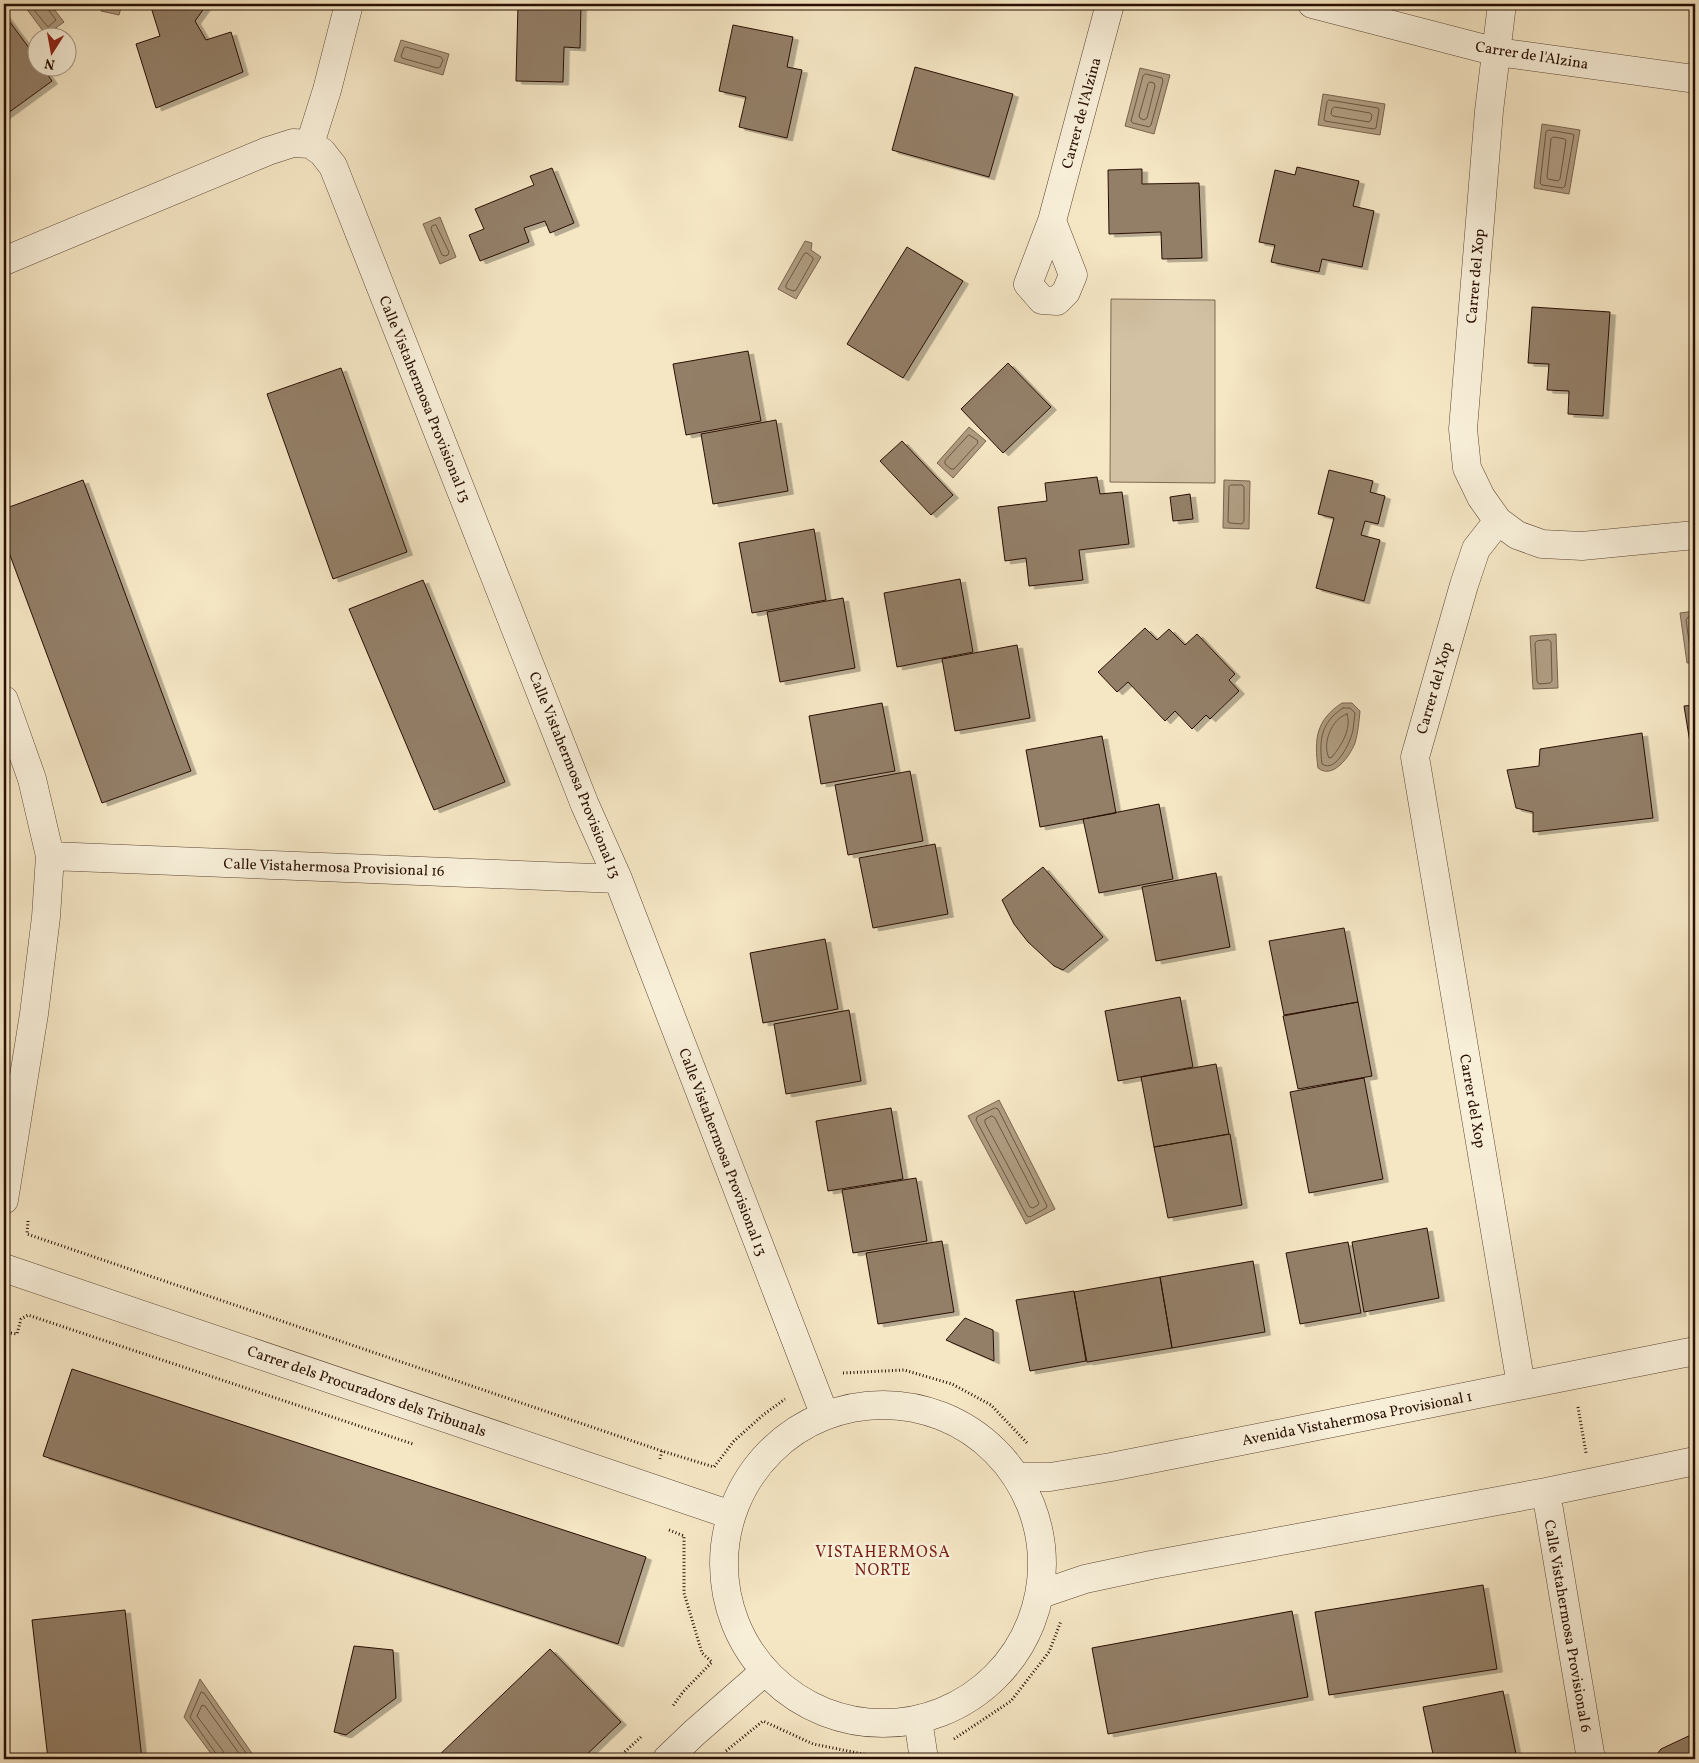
<svg xmlns="http://www.w3.org/2000/svg" width="1699" height="1763" font-family="Vollkorn,serif">
<style>
.green{fill:#d2c1a3;stroke:#7e6853}
.water{fill:#b09d82;stroke:#7a644f}
.lines{fill:none;stroke-linecap:round;stroke-linejoin:round}
.shore{stroke:#6c5642;stroke-width:1}
.building{fill:#937f67;stroke:#290f03;filter:url(#shadow)}
.minor-casing{stroke:#5c4533;stroke-width:29}
.path{stroke:#290f03;stroke-width:3;stroke-dasharray:1 2.5;stroke-linecap:butt}
.minor{stroke:#f8efd9;stroke-width:28}
.labels{text-anchor:middle;stroke-width:5;stroke-linejoin:round;paint-order:stroke}
.street-label{font-size:15px;fill:#290f03;stroke:#f8efd9}
.neighbourhood-label{font-size:16px;letter-spacing:1px;fill:#7a1f14;stroke:#f8efd9}
</style>
<defs>
<filter id="shadow"><feDropShadow dx="5.5" dy="3" stdDeviation="0" flood-color="#0004"/></filter>
</defs>
<rect width="100%" height="100%" fill="#f5e6c4"/>
<filter id="stains"><feTurbulence type="fractalNoise" baseFrequency=".004" numOctaves="4"/><feColorMatrix values="0 0 0 0 .2 0 0 0 0 .09 0 0 0 0 .02 0 0 0 .5 -.17"/></filter>
<radialGradient id="worn" r=".72"><stop offset=".6" stop-color="#630" stop-opacity="0"/><stop offset="1" stop-color="#630" stop-opacity=".3"/></radialGradient>
<path class="green" d="M1111,299L1215,300V483L1110,482Z"/>
<path class="water" d="M23,4H50L64,22L46,35Z
M103,4H122L119,15L101,11Z
M401,40L449,54L443,75L394,61Z
M1140,68L1170,75L1154,134L1125,126Z
M1323,94L1385,104L1380,135L1318,125Z
M1542,124L1580,130L1569,194L1534,188Z
M440,217L456,257L440,264L423,224Z
M805,241L812,243L811,250L821,257L796,299L778,289Z
M969,427L986,441L953,478L937,463Z
M1224,480L1250,481L1249,529L1223,528Z
M1695,611V662L1687,663L1680,613Z
M1556,634L1558,688L1533,689L1530,636Z
M1342,703H1352L1360,711C1359,722 1358,733 1355,743C1350,756 1333,780 1318,768C1314,739 1316,720 1342,703Z
M999,1100L1055,1209L1026,1224L968,1116Z
M200,1679L256,1759H215L184,1717Z"/>
<g class="lines">
<path class="shore" d="M29,4L48,27L56,20L47,8L46,4
M406,47L441,57L443,60L440,67L437,68L402,58L401,56L404,48Z
M1146,74L1162,78L1163,81L1151,125L1149,127L1133,123L1131,121L1143,76Z
M1150,82L1154,83L1155,86L1147,118L1144,120L1140,118L1139,116L1148,84Z
M1329,100L1378,108L1379,110L1376,128L1374,129L1325,121L1324,119L1327,102Z
M1335,107L1370,113L1372,115L1371,120L1369,122L1333,116L1331,114L1332,109Z
M1549,130L1572,134L1574,135L1565,186L1563,188L1542,185L1540,183L1546,132Z
M1554,137L1565,139L1566,141L1560,179L1558,181L1548,179L1547,177L1551,139Z
M436,225L449,252L448,255L445,256L442,255L431,229L432,226Z
M807,253L813,258V260L796,290L793,291L786,288V285L804,254Z
M969,435L977,440L978,443L954,469H951L945,464V461Z
M1231,485H1242L1244,487V521L1242,524L1230,523L1228,522L1229,487Z
M1695,616L1688,617L1686,620L1691,655L1695,657
M1549,640L1551,642L1552,681L1550,683L1539,684L1537,681L1535,643L1537,641Z
M1343,708H1350L1355,713C1354,719 1354,724 1353,730C1351,741 1336,774 1322,764C1319,740 1321,722 1343,708Z
M1347,714C1352,729 1341,746 1332,757L1329,758C1322,744 1331,719 1347,714Z
M995,1108L998,1109L1047,1206L1046,1208L1030,1217L1027,1216L976,1120L977,1117Z
M992,1116L995,1118L1039,1203L1038,1205L1033,1208L1030,1207L985,1123V1120Z
M218,1759L217,1755L190,1717L201,1692L204,1693L250,1759
M225,1759L223,1751L197,1716L202,1705L205,1706L243,1759"/>
</g>
<path class="building" d="M150,4H200L205,7L195,21L206,40L231,32L243,72L156,108L136,44L160,36Z
M518,4H581L580,48L564,47L563,82L516,81Z
M4,14L38,60V68H43L52,81L4,116Z
M733,25L793,37L787,67L802,70L787,138L739,127L746,97L719,91Z
M915,67L1013,94L989,177L892,150Z
M1297,167L1359,181L1353,206L1374,211L1362,267L1322,259L1319,272L1271,262L1275,245L1259,242L1275,170L1295,175Z
M552,168L574,223L550,233L545,221L524,228L529,242L480,261L469,235L484,229L475,209L534,185L530,176Z
M1142,169V184L1199,183L1202,258L1162,259L1161,232L1109,234L1108,170Z
M907,247L963,281L903,378L847,344Z
M1532,307L1610,312L1603,416L1568,414L1569,391L1547,390L1549,364L1528,363Z
M748,351L761,421L686,435L673,364Z
M1008,363L1051,407L1003,453L961,409Z
M341,368L407,552L333,579L267,394Z
M776,420L788,491L713,504L701,434Z
M902,441L953,495L931,515L880,461Z
M1329,470L1373,481L1370,492L1385,496L1378,524L1365,521L1361,535L1380,540L1364,601L1316,588L1334,518L1318,514Z
M1097,477L1100,494L1122,492L1129,544L1079,550L1083,580L1029,586L1026,558L1005,561L998,507L1047,501L1045,483Z
M83,480L191,771L102,803L4,539V509Z
M1190,494L1193,519L1173,521L1170,497Z
M814,529L826,600L752,613L739,543Z
M960,579L973,652L897,667L884,593Z
M423,580L505,782L434,810L349,609Z
M843,598L855,668L780,682L767,612Z
M1145,628L1157,640L1169,629L1185,645L1197,634L1235,674L1229,680L1239,691L1210,719L1206,715L1192,729L1175,711L1165,721L1128,682L1117,692L1098,672Z
M1017,645L1030,718L955,731L942,659Z
M882,703L895,771L821,784L809,716Z
M1695,705V773L1684,706Z
M1642,733L1653,818L1533,832V812L1516,808L1507,770L1539,766L1540,749Z
M1102,736L1116,813L1040,827L1026,750Z
M910,771L923,841L848,855L835,785Z
M1159,804L1173,879L1099,893L1083,819Z
M935,844L948,914L873,928L859,858Z
M1043,867L1103,937L1063,970L1054,966L1028,942L1014,924L1002,900Z
M1216,873L1230,947L1156,961L1142,887Z
M1344,928L1358,1002L1284,1015L1269,941Z
M825,939L838,1009L763,1023L750,953Z
M1180,997L1193,1067L1118,1081L1105,1011Z
M1358,1002L1372,1076L1298,1089L1283,1016Z
M849,1010L861,1081L786,1094L774,1024Z
M1216,1064L1229,1134L1154,1147L1141,1077Z
M1364,1078L1383,1179L1309,1193L1290,1092Z
M891,1108L903,1179L828,1191L816,1121Z
M1230,1134L1242,1205L1168,1218L1154,1147Z
M916,1178L927,1241L853,1253L842,1190Z
M1427,1228L1439,1298L1364,1312L1352,1242Z
M942,1241L954,1312L878,1324L866,1253Z
M1348,1242L1361,1313L1300,1324L1286,1253Z
M1253,1261L1265,1332L1172,1348L1160,1277Z
M1160,1277L1172,1348L1087,1362L1074,1292Z
M1074,1291L1086,1361L1030,1371L1016,1300Z
M965,1318L993,1330L994,1361L946,1340Z
M72,1369L646,1557L618,1644L43,1456Z
M1483,1585L1497,1669L1329,1695L1315,1612Z
M125,1610L142,1759H48L32,1620Z
M1292,1611L1308,1697L1108,1734L1092,1648Z
M354,1646L393,1650L396,1698L346,1735L334,1732Z
M550,1649L621,1722L582,1759H435Z
M1503,1691L1517,1759H1434L1423,1707Z
M1695,1733V1759H1653L1661,1749Z"/>
<g class="lines">
<defs>
<path id="minor" d="M1312,4L1497,52L1695,79
M1502,4L1489,111L1463,429L1467,468L1481,497L1498,521L1517,535L1542,544L1582,546L1695,535
M310,144L322,152L333,166L585,805L618,879L825,1416
M310,144L327,90L349,4
M1052,221L1073,275L1066,292L1057,301L1042,300L1028,284L1052,221L1110,4
M4,261L268,151L293,143L310,144
M1498,521L1476,549L1464,585L1415,757L1521,1385
M4,700L32,779L50,856L46,917L34,1014L4,1200
M50,856L618,879
M4,1268L731,1515
M724 1564a159 159 0 1 1 318 0a159 159 0 1 1-318 0Z
M1017,1477H1050L1111,1467L1695,1351
M1546,1492L1591,1759
M1041,1594L1085,1579L1151,1565L1546,1492L1695,1461
M918,1720L924,1759
M667,1759L693,1734L765,1671"/>
</defs>
<use href="#minor" class="minor-casing"/>
<path class="path" d="M28,1221L27,1234L662,1451
M4,1332L17,1334L21,1319L28,1315L413,1444
M843,1373L904,1370L952,1384L991,1405L1028,1444
M1578,1407L1586,1453
M660,1459L662,1451L714,1467L734,1441L763,1415L785,1399
M669,1530L684,1536V1593L702,1653L712,1662L683,1692L672,1707
M954,1739L1011,1701L1049,1652L1061,1621
M726,1751L763,1721L813,1744L888,1759
M617,1759L642,1736"/>
<use href="#minor" class="minor"/>
</g>
<g class="labels">
<g class="street-label">
<text transform="translate(1532 55) rotate(9)" y="5">Carrer de l'Alzina</text>
<text transform="translate(1081 113) rotate(-75)" y="5">Carrer de l'Alzina</text>
<text transform="translate(1475 276) rotate(-85)" y="5">Carrer del Xop</text>
<text transform="translate(425 399) rotate(68)" y="5">Calle Vistahermosa Provisional 13</text>
<text transform="translate(1434 688) rotate(-74)" y="5">Carrer del Xop</text>
<text transform="translate(575 775) rotate(68)" y="5">Calle Vistahermosa Provisional 13</text>
<text transform="translate(334 867) rotate(2)" y="5">Calle Vistahermosa Provisional 16</text>
<text transform="translate(1473 1101) rotate(80)" y="5">Carrer del Xop</text>
<text transform="translate(723 1152) rotate(69)" y="5">Calle Vistahermosa Provisional 13</text>
<text transform="translate(367 1391) rotate(19)" y="5">Carrer dels Procuradors dels Tribunals</text>
<text transform="translate(1357 1418) rotate(-11)" y="5">Avenida Vistahermosa Provisional 1</text>
<text transform="translate(1568 1626) rotate(80)" y="5">Calle Vistahermosa Provisional 6</text>
</g>
<g class="neighbourhood-label">
<text x="883" y="1557">VISTAHERMOSA<tspan x="883" dy="18">NORTE</tspan></text>
</g>
</g>
<rect width="1699" height="1763" fill="none" stroke="#f5e6c4" stroke-width="20"/>
<rect x="5" y="5" width="1689" height="1753" fill="none" stroke="#290f03" stroke-width="2.5"/>
<rect x="10" y="10" width="1679" height="1743" fill="none" stroke="#290f03"/>
<g transform="translate(52 52) rotate(191)"><circle r="24" fill="#f8efd9" stroke="#a59583"/>
<path d="M0-4L9 19L0 12L-9 19Z" fill="#8f2418"/>
<text y="-8" font-size="14" font-weight="bold" text-anchor="middle" fill="#290f03">N</text>
</g>
<rect width="100%" height="100%" filter="url(#stains)"/>
<rect width="100%" height="100%" fill="url(#worn)"/>
</svg>
